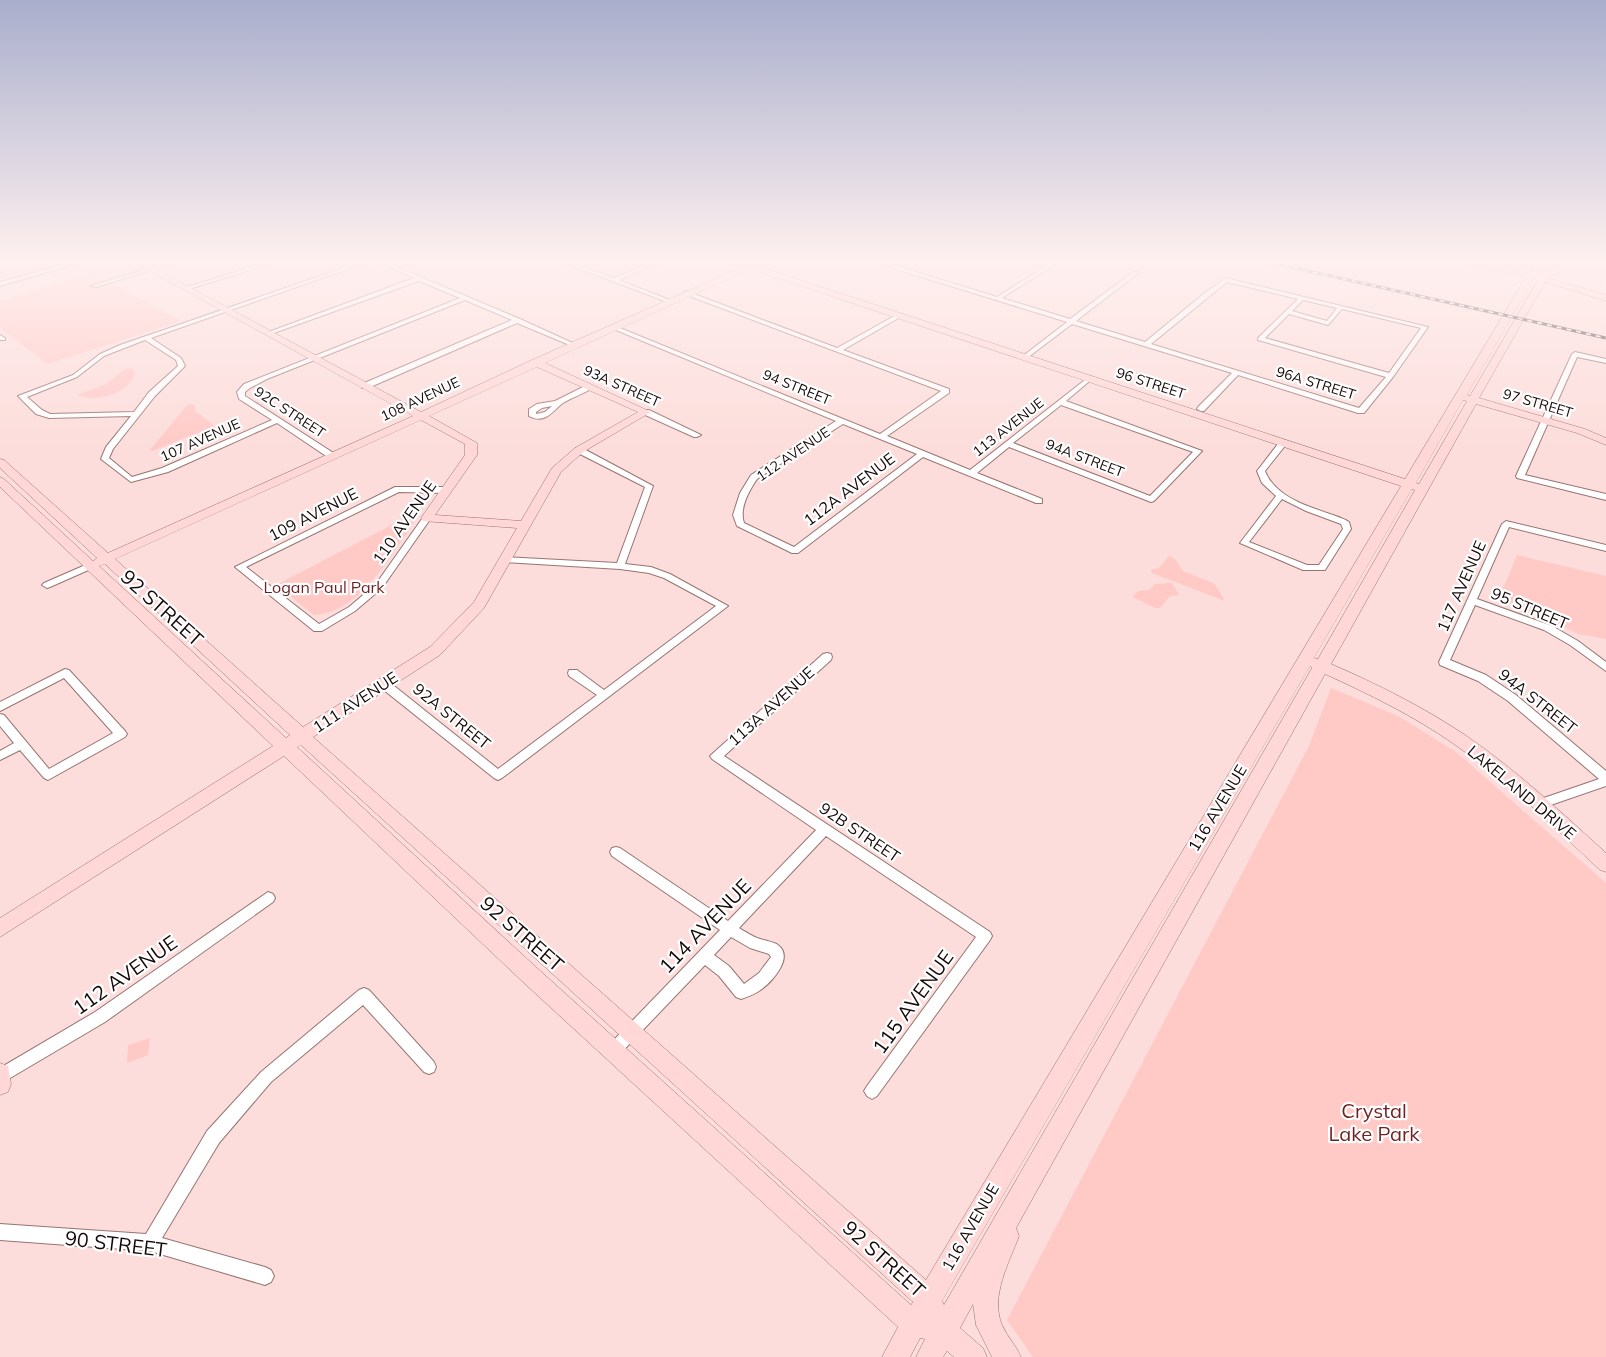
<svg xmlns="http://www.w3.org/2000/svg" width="1606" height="1357" font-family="Mulish,sans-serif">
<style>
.green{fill:#ffc9c6}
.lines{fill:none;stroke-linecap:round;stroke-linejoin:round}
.street-casing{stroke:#967471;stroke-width:2}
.secondary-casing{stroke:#967471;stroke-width:1}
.street{fill:#fff;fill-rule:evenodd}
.secondary{fill:#fed7d6;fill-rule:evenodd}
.rail-casing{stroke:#4d3c3b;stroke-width:3}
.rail{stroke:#fff;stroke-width:1.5;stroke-dasharray:5;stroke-linecap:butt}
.labels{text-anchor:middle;stroke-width:4.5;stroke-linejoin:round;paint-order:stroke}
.far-street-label{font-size:14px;fill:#150908;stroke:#fff}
.street-label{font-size:16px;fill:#150908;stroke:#fff}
.park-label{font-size:16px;fill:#701f22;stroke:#fff}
.near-street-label{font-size:20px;fill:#150908;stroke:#fff}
.near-park-label{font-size:20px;fill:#701f22;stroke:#fff}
</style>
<rect width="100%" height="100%" fill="#fcdddb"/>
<path class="green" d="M93,273L181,321L48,364L0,328V301Z
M132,368L135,372C130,394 96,403 77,395L106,384L125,369Z
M188,404L195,405V411L215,426L152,451L150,450Z
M411,515L417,518C392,553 362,612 314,615L276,585Z
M1517,555L1606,576V639L1579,634L1499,599Z
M1169,556L1175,559L1183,571L1215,584L1225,601L1152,573L1151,570L1159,568Z
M1172,583L1179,595L1170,596L1160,608H1155L1133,597L1138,591L1150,590L1155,584Z
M1331,688L1398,716L1456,752L1606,883V1357H1033L1007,1320L1309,746Z
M150,1038L148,1055L127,1063L128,1045Z"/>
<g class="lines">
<defs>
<path id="street" d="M77,261H85L0,286V282Z
M173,261H181L96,287L91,286Z
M271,261H279L189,289L184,288Z
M364,261H371L151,338L181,358L185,366L155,396L113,449L109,458L132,477L162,468L272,420L239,399L237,392L244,384L460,298L419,281L271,334L266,333L414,278L376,261H383L520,319L577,345L572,346L517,323L368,388H362V384L512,320L465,300L267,379L250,388L245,392V396L335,454V458H329L277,423L168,472L131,482L101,459L106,447L131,416L49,418L36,414L18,396L73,375L100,354L120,345ZM145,340L176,360L178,366L149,392L134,412L50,414L42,410L27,397L77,377L104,356Z
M560,261H567L614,278L655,261H662L619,280L672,301L667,302Z
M881,261H887L893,265L997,297L1054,261H1060L1002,298L1070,319L1133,272H1137V274L1076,321L1145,342L1206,292L1226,278L1428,327L1393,377L1364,413H1358L1238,375L1204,411H1201L1197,409L1198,407L1232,373L1072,324L1027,358H1023V356L1067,322L889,267ZM1227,282L1298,299L1258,338V340L1386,377L1359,408L1151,344ZM1303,300L1337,308L1327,321L1292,311ZM1342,309L1421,328L1389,373L1265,338L1289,314L1328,325Z
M686,291L837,348L898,314H902V316L843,350L949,389V393L887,436L970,470L1090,376L1094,378L1092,379L1066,401L1202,451L1154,501L1151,502L1009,447L977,473L1042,499V503H1036L923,457L798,553H792L737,526L733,515L740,493L751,475L836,421L611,328V326H615L880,434L941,391L684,294V292ZM1061,405L1193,452L1150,496L1013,443ZM843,424L917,454L794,547L744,523C739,508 749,491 757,479Z
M0,335L5,338V340H0Z
M1575,352L1606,359V363L1577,357L1525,475L1606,494V500L1517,478L1516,476L1572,354Z
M587,385L594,387C584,394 572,397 563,403C553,410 546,425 529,416V409L537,404L555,401ZM552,406L545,412L536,414V412L542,408Z
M643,410H649L701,435L697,437H694L643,414Z
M1281,440H1284L1288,442L1265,471C1275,496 1304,505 1327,513C1335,516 1343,518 1349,522L1351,529L1325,570H1303L1240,543L1276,496L1262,483L1257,471ZM1282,499L1306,511L1341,524L1343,529L1319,565H1307L1249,542Z
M576,448H582L653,486L625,564L651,567L670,574L728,606L502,778L498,780L494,778L380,687L379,684L380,681H388L498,769L597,695L569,676L568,673L569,670H577L604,690L716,606L664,578L649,573L620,569L502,562L500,560L505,557L617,563L645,487L576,452Z
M395,487H446L450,490L446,493L399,492L246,567L319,624L349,607L376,584L424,516H430L431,518L382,588L355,611L322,631H314L235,567Z
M1506,521L1606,545V551L1509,527L1477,599L1552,626L1578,641L1606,662V671L1570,645L1544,630L1475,605L1450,660L1486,675L1516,695L1606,771V786L1539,809L1535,807L1533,804L1535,801L1599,779L1508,701L1478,681L1440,665L1439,662L1502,524Z
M90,563L93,564L95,566L93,568L50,587L47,588L42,585L44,583Z
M827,653L831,654L832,657L831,660L724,756L990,932L992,936L990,940L877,1096L872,1099L867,1096L864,1091L867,1086L976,937L826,836L739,928C746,932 753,937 760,939C766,941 774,942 778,945C795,958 770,984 759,991C753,995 747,997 741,999L736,997L719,976L705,965L618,1056L613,1058L608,1056L606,1051L608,1046L720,930L612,856L610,852L612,848L616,847L620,848L728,921L816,830L712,759L710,756L823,654ZM731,937L750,948L769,954L771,957L759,973L744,984L729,966L714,955Z
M65,669L69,670L125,731L127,734L125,737L48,780L44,778L20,750L0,760V751L14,743L0,726V714L4,715L49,769L113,733L64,678L0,711V702Z
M268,892L273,894L275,898L273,902L105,1022L0,1084V1068L95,1012Z
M364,988L369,990L434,1062L436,1067L434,1072L429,1074L424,1072L363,1005L271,1082L219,1143L162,1238L265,1267L271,1270L274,1276L271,1282L265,1285L150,1251L0,1240V1224L146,1234L207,1131L261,1072L359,990Z"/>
<path id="secondary" d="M132,261H141L421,412L532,360L742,267L729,261L749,264L766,261L757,266L1405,479L1526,277L1466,263L1465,261H1477L1529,273L1536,261H1544L1536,275L1541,276L1550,261H1558L1548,278L1606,295V301L1545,282L1479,398L1585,429L1606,438V445L1577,433L1476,404L1331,664C1377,684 1423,707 1465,735C1515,769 1561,812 1606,853V872L1600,870C1553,826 1506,780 1454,744C1414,716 1369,694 1325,674L1016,1228L1019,1236C1009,1263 990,1296 1002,1325C1007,1337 1016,1345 1021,1357H992L976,1325L973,1304L960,1328L983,1348L987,1357H954L947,1351L943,1357H916L925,1339L920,1338L910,1357H882L898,1327L523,982L284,756L0,937V918L273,746L0,487V477L4,479L93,561L97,558L0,468V459L4,460L108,553L413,416ZM750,269L1401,486L926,1280L313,737L440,655L484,608L561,472L583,452L651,412L545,363ZM1534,279L1538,280L1470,396L1467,395ZM537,367L638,412L575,448L552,468L521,521L435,515L477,455V443L429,416ZM1463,400L1467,401L1419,484L1416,483ZM421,420L465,444V455L421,518L423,521L517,528L474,602L430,647L303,727L115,559ZM1412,489L1415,490L1318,659L1314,658ZM105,564L290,735L286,738L99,566ZM1310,666L1312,668L944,1305L942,1301ZM301,745L913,1302L911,1305L537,968L297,747Z
M0,1063L8,1066L11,1084L8,1092L0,1095Z"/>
</defs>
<use href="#street" class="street-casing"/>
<use href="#secondary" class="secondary-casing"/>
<use href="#street" class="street"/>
<use href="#secondary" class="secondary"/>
<defs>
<path id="rail" d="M1264,261L1606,338"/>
</defs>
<use href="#rail" class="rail-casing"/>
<use href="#rail" class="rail"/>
</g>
<linearGradient id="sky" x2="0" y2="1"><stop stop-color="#a9aecc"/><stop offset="0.58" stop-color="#fef0ef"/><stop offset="1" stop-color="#fef0ef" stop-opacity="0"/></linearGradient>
<rect width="1606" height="451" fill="url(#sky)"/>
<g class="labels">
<g class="far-street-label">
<text transform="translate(1151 383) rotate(18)" y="5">96 STREET</text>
<text transform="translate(1316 383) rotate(17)" y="5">96A STREET</text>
<text transform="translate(622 386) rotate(24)" y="5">93A STREET</text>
<text transform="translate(797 387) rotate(22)" y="5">94 STREET</text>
<text transform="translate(420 399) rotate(-25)" y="5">108 AVENUE</text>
<text transform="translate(1538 403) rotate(16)" y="5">97 STREET</text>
<text transform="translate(290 412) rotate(33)" y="5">92C STREET</text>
<text transform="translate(1008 427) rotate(-38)" y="5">113 AVENUE</text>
<text transform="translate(200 440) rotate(-24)" y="5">107 AVENUE</text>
<text transform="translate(793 454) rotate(-34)" y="5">112 AVENUE</text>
<text transform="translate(1085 458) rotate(21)" y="5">94A STREET</text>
</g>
<g class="street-label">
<text transform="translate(849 489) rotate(-37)" y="6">112A AVENUE</text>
<text transform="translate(313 514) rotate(-27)" y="6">109 AVENUE</text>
<text transform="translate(404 522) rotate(-55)" y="6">110 AVENUE</text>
<text transform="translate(1461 586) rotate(-66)" y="6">117 AVENUE</text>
<text transform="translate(1530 608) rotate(23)" y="6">95 STREET</text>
<text transform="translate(1538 701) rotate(38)" y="6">94A STREET</text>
<text transform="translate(355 702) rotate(-33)" y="6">111 AVENUE</text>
<text transform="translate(771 706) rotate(-42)" y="6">113A AVENUE</text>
<text transform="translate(452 716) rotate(39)" y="6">92A STREET</text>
<text transform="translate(1522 792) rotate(40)" y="6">LAKELAND DRIVE</text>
<text transform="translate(1217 808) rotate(-59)" y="6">116 AVENUE</text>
<text transform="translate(860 832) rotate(34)" y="6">92B STREET</text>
<text transform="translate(970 1227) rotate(-60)" y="6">116 AVENUE</text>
</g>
<g class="park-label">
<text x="324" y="593">Logan Paul Park</text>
</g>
<g class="near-street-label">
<text transform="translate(162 608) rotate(42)" y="7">92 STREET</text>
<text transform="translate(705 926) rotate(-46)" y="7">114 AVENUE</text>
<text transform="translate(522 934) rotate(41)" y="7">92 STREET</text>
<text transform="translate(125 975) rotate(-35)" y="7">112 AVENUE</text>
<text transform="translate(913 1002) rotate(-54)" y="7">115 AVENUE</text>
<text transform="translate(116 1244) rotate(7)" y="7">90 STREET</text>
<text transform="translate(884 1259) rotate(42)" y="7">92 STREET</text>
</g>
<g class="near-park-label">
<text x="1374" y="1118">Crystal<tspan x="1374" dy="23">Lake Park</tspan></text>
</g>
</g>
</svg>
